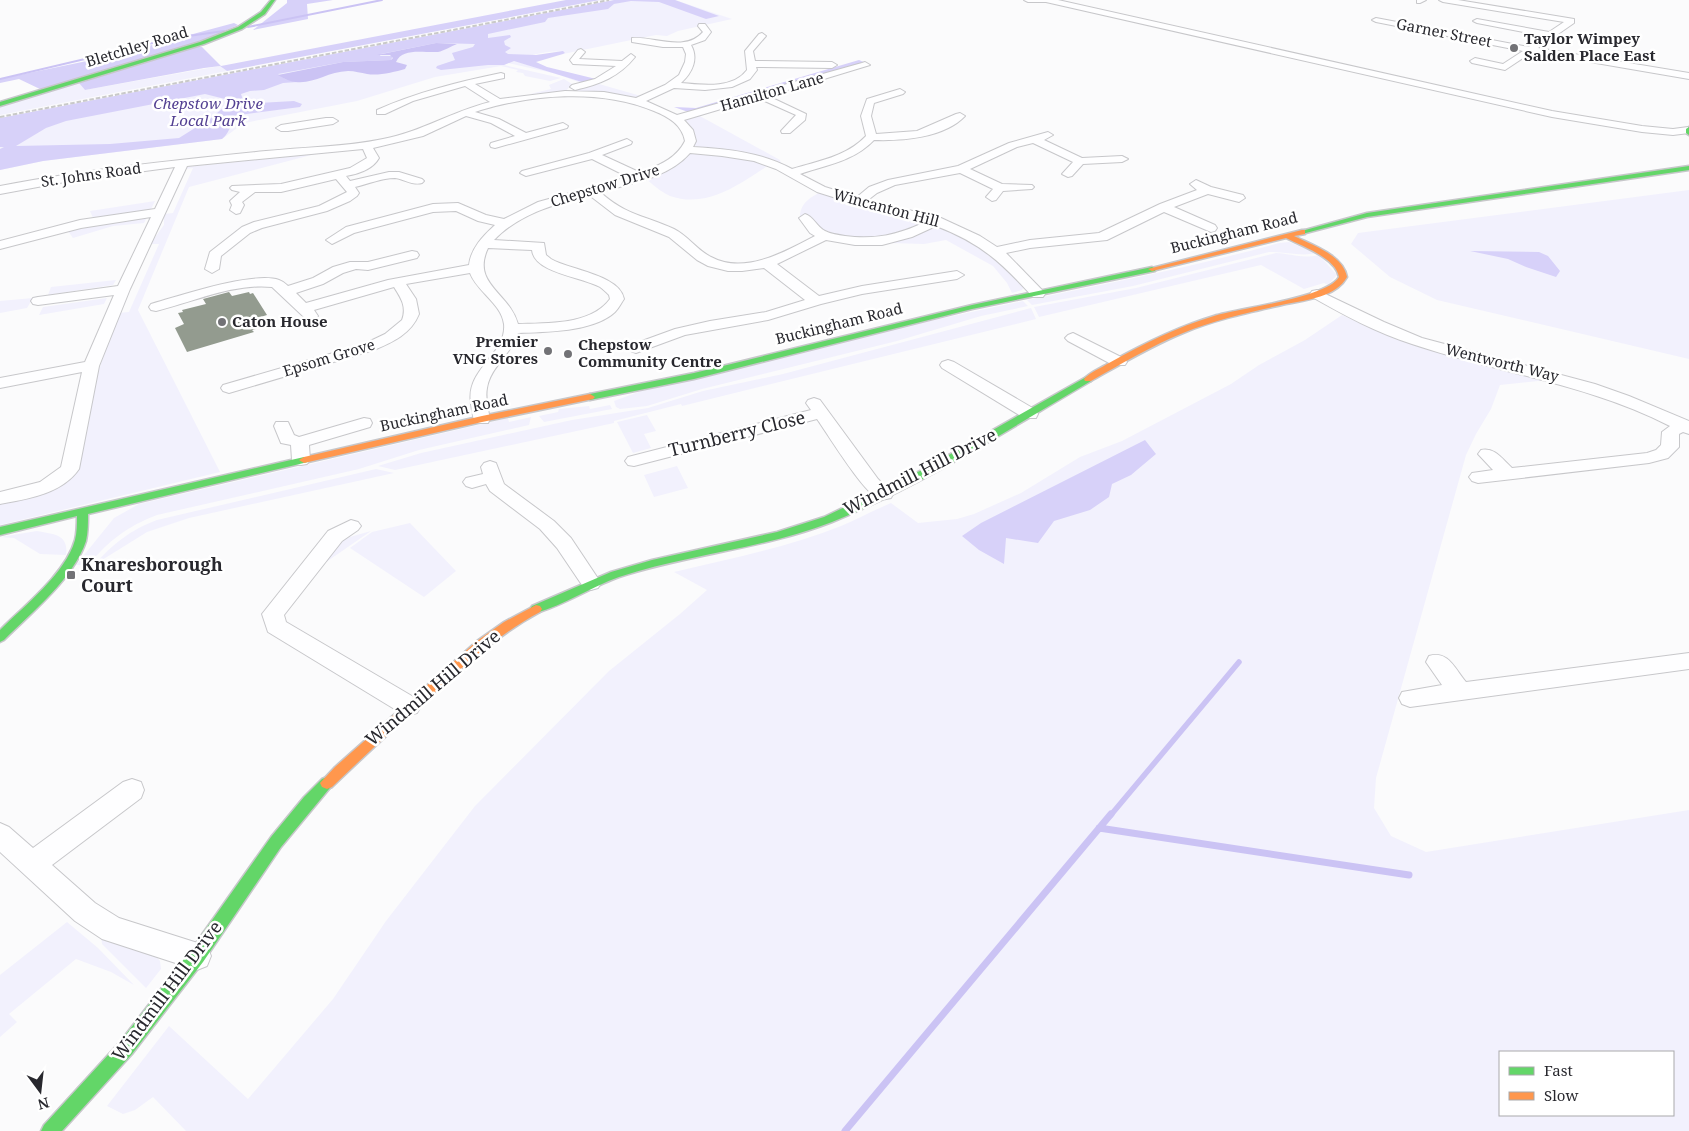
<svg xmlns="http://www.w3.org/2000/svg" width="1689" height="1131" font-family="'Noto Serif',serif">
<style>
.green{fill:#f2f1fd;fill-rule:evenodd}
.forest{fill:#d7d1f9;fill-rule:evenodd}
.water{fill:#cbc3f4}
.lines{fill:none;stroke-linecap:round;stroke-linejoin:round}
.stream-far2{stroke:#cbc3f4;stroke-width:2}
.stream-far1{stroke:#cbc3f4;stroke-width:5.5}
.stream{stroke:#cbc3f4;stroke-width:7}
.building{fill:#939b8f}
.street-casing{stroke:#c7c7ca;stroke-width:2}
.fast-casing{stroke:#c7c7ca;stroke-width:3}
.slow-casing{stroke:#c7c7ca;stroke-width:3}
.street{fill:#fefeff;fill-rule:evenodd}
.fast{fill:#63d668;fill-rule:evenodd}
.slow{fill:#ff974d;fill-rule:evenodd}
.rail{stroke:#c9c9c9;stroke-width:2;stroke-dasharray:4.5 2;stroke-linecap:butt}
.poi-dot{fill:#727276;stroke:#fff;stroke-width:2}
.labels{text-anchor:middle;stroke-width:5;stroke-linejoin:round;paint-order:stroke}
.far-street-label{font-size:15px;fill:#28282e;stroke:#fff}
.far-poi-label{font-size:15px;font-weight:bold;fill:#28282e;stroke:#fff;text-anchor:start}
.far-park-label{font-size:15px;font-style:italic;fill:#534092;stroke:#fff}
.street-label{font-size:18px;fill:#28282e;stroke:#fff}
.poi-label{font-size:18px;font-weight:bold;fill:#28282e;stroke:#fff;text-anchor:start}
</style>
<rect width="100%" height="100%" fill="#fbfbfc"/>
<path class="green" d="M633,0H675L732,19L678,31L667,36L656,35L563,54L565,53C554,48 526,56 515,61L585,83H581L557,74L508,63L504,65L561,78L550,81L525,76L523,73L516,72L518,70L501,66L435,77L357,101L244,123L222,139L43,161L0,170V124Z
M220,66L227,71L0,115V105L79,83L85,90Z
M564,79L572,84L566,91L530,94L551,89L549,85Z
M599,84L641,96L635,98L576,91L580,87Z
M698,115L780,160L781,164L694,146L695,133L685,119Z
M691,153L738,156L769,165C740,184 707,209 670,196C661,192 652,184 645,178Z
M315,154L189,187L138,310L220,472L0,525V504L61,483L118,313L129,312L159,244H150L164,225V214L173,213L193,168L185,169L186,167Z
M1689,190V359L1437,300L1390,277L1351,244L1358,233Z
M824,191L937,221L877,243L824,236L805,218L800,217C800,203 811,196 824,191Z
M155,201L151,209L93,218L90,211Z
M147,217L144,223L113,226L73,238L68,231Z
M931,226H942L993,253L1024,287L1022,290L1012,293L1007,283L993,266L946,240L924,244L890,243Z
M1289,242L1316,253C1300,257 1285,251 1269,252L1133,286L1032,305L1027,300C1112,283 1196,266 1279,243Z
M1276,253C1294,254 1302,259 1319,255L1337,275L1328,285L1324,283L1304,289L1261,265L1039,317L1034,307L1136,288Z
M116,280L113,285L48,295L51,287Z
M33,298L27,308L0,313V301Z
M107,298L104,304L39,315L43,307Z
M1023,301L1028,306L981,316L897,341L702,389L647,406L620,409L616,407L614,401L641,391L897,328Z
M1031,308L1036,319L682,406L681,404L614,421V423L395,470L378,466L421,453L572,420L648,408L703,391L783,374Z
M1342,315C1408,346 1476,363 1547,380L1500,385L1491,409L1476,434L1466,455L1376,778L1374,808L1391,836L1426,852L1689,810V1131H186L153,1097L135,1110L123,1114L107,1106L169,1026L248,1099L333,999L386,921L475,806L609,671L680,614L707,590L674,572C730,559 788,547 841,526C858,519 874,510 891,503L918,523L957,519L974,514L1021,493L1080,457L1122,441L1231,384L1259,365L1305,340ZM1500,1052H1673V1115H1500Z
M610,405L612,409L544,422L539,416L558,412L559,409L589,406L590,409Z
M647,415L656,431L644,434L651,448L633,453L617,422Z
M531,417L529,425L419,450L359,469L157,515C126,527 110,540 88,565H76L114,518L139,504L508,418L509,422Z
M677,466L688,488L654,497L644,475Z
M376,469L394,473L189,518L147,532L94,565C113,544 130,530 157,520Z
M410,523L456,571L424,597L350,548L372,532Z
M37,531C53,534 69,534 66,555L40,554L14,538L0,537Z
M371,531L319,567L343,539Z
M67,922L98,948L134,985L111,972L76,959L9,1014L17,1022L0,1037V975Z
M101,935L134,950L155,955L160,961L161,969L146,988L102,944Z"/>
<path class="forest" d="M287,0H333L307,4L308,19L253,30L287,3Z
M566,0H600L227,71L220,66L204,68L85,90L79,83L197,47H202L221,66Z
M614,0H675L719,16L706,19L659,2L631,1L614,4L608,9L548,18L545,22L488,34V38L510,35L511,37L504,41L505,45L511,48L505,52L508,54L536,55L563,51L565,53L563,54L536,62L547,67L596,79L585,83L514,61L504,65H488L441,70L436,68L437,66L455,60L452,53L473,47L475,44L436,43L381,54L380,56H393L391,60L343,62L278,74L285,79L297,82L283,83L264,90L250,91L241,94L243,100L240,104L294,101L302,104L300,107L239,115C229,122 232,131 222,139L43,161L0,170V149L4,147H0V118ZM205,94L225,99L228,104L211,118L179,138L110,144L16,146L46,128L66,121Z
M234,23L238,25L197,43L42,90L19,79L0,83V79L111,56Z
M859,60L866,63L691,113L674,107L696,108Z
M1470,251L1539,252L1548,256L1560,271L1556,277L1526,267L1508,259Z
M1145,440L1156,454L1131,475L1112,484L1109,497L1090,510L1054,521L1038,543L1006,538L1004,564L979,550L962,536L981,523Z"/>
<path class="water" d="M436,43L457,44C451,46 444,51 438,52C425,53 402,47 396,62L407,65L405,69C394,72 379,76 367,74C361,73 355,71 348,71C321,72 306,93 278,75L343,62L391,60L393,58L390,55H377Z"/>
<g class="lines">
<path class="stream-far2" d="M248,27L382,0
M0,79L174,38L224,31"/>
<path class="stream-far1" d="M1110,816L1239,662"/>
<path class="stream" d="M1099,828L1409,875
M845,1131L1111,814"/>
</g>
<path class="building" d="M229,292L232,296L249,292L250,294L253,293L267,315L251,320L256,329L252,330L254,332L187,352L175,328L184,324L178,313L183,312L182,310L206,304L203,299Z"/>
<g class="lines">
<defs>
<path id="street" d="M1024,0H1058L1552,111L1642,126L1673,129L1688,127L1689,133L1673,135L1642,132L1552,117L1046,2H1028Z
M1417,0H1426L1420,3H1417Z
M1439,0H1458L1574,19V23L1538,48L1689,73V79L1532,52L1505,70L1472,63L1470,61L1475,58L1503,64L1523,51L1376,22L1372,20L1376,18L1529,47L1544,36L1477,23L1473,21L1477,19L1549,32L1564,22L1443,2Z
M699,24H705L711,32L705,40L691,45C699,59 692,73 681,83C703,85 733,89 747,70L745,51L759,34L762,33L766,36L753,51L755,61L832,62L837,65L832,68L756,67L757,70L750,79L732,87L705,90L674,88L646,101L677,115L862,63L865,62L870,65L768,96L806,114L805,120L790,133H782L781,131L796,115L758,98L684,120L693,130L696,141L693,147C727,149 761,152 792,169C818,161 846,157 866,136L861,116L867,99L900,89L905,92L903,94L874,103L871,116L876,134L917,131L956,114L960,113L965,116C944,138 902,141 874,140C854,161 827,165 800,174L825,187L857,197L869,187L888,180L958,166L1009,143L1048,132L1053,135L1044,140L1082,158L1122,156L1128,159L1122,162L1083,164L1072,176L1068,177L1062,174L1073,162L1033,143L1017,147L970,169L1002,184L1032,185L1034,187L1032,189L1003,191L996,200L992,201L986,197L993,189L960,173L895,185L877,193L868,200L941,218L980,236L997,247L1030,240L1099,233L1160,204L1197,190L1190,184L1196,180L1211,187L1243,195L1245,198L1239,202L1208,194L1174,207L1215,225L1217,228L1215,231L1211,232L1164,212L1107,240L1030,248L1006,253L1043,291L1045,294L1043,297H1033C1002,263 981,243 936,226L912,237L882,245H855L826,240L777,264L819,296L862,286L957,271L964,275L957,279L862,294L821,304L768,320L685,335L636,353L631,351L628,348L631,345L675,329L710,321L766,312L805,300L764,268L742,271H728L708,266L697,260L669,237L615,215L589,195C555,204 519,214 494,240L544,243L546,255L551,259C570,270 620,275 624,299C621,303 619,308 615,312C594,332 545,332 518,333C512,354 490,367 487,388C485,398 488,409 490,419L488,423H476C472,417 472,410 471,404C465,368 507,355 504,324C501,303 477,292 470,273L406,284L416,299L419,314C411,334 393,342 374,350L229,393L223,391L221,388L223,385L364,344L385,334L402,320C407,307 401,298 394,287L314,310L318,316L316,319H306L272,287C234,283 193,302 156,311L151,310L149,307L151,304C179,296 253,271 279,280C282,281 285,283 288,286L313,278L333,267L350,262H368L412,251L417,252L419,255L417,258L368,270L356,269L343,273L323,284L296,293L306,303L388,280L469,265C471,248 483,236 495,225L478,221L456,211L433,212L354,233L332,244L326,240L346,227L433,204L458,203L486,215L504,219L538,202L628,177L592,159L526,176L520,173L522,171L589,153L627,139L632,142L631,144L602,155L641,173C659,165 676,159 685,141C682,125 669,117 654,111C601,89 535,94 481,110L475,112L499,119L526,133L563,123L568,126L567,128L495,148L491,147L490,145L491,143L515,136L491,123L466,116L423,136L373,148L379,158C373,169 358,174 346,176L350,181L389,172H399L422,179L424,181L422,183C413,186 404,179 395,178C382,178 368,184 355,187L359,193L357,196L350,201L327,211L262,228L250,233L221,256L219,269L212,273L205,269L210,252L242,227L254,222L319,206L347,192L336,179L281,192H255L242,202L244,205L240,213L236,214L230,210L232,205L230,201L240,192L232,190L230,188L232,186L281,184L350,168L367,158L363,149L187,166L130,289L99,366L79,469C62,494 27,499 0,504V492L40,482L61,467L82,372L0,388V378L85,362L114,295L38,305L33,304L31,301L33,298L38,297L118,286L151,217L81,228L0,249V241L80,220L155,209L175,167L70,181L0,194V186C88,169 177,160 266,151C305,147 345,147 383,139C421,132 453,111 490,102L465,86L413,101L385,114H377V110C417,92 458,82 501,73L504,74V78L475,84L500,99L565,91L604,92L636,98L665,85L679,75L685,62L686,54L683,47H663L632,42V38C653,36 685,53 703,32L698,26ZM690,153L722,156L754,161L776,169L817,192L852,203L854,206H861L925,222C898,235 874,240 845,236C838,235 831,234 825,231C817,227 813,216 805,214L799,218L810,233L815,236C785,252 744,275 711,257C697,250 688,236 674,229C644,215 627,216 600,192C630,184 668,178 690,153ZM488,248L532,250C534,273 582,277 600,287C603,289 606,292 609,295L610,299C591,325 548,323 518,324C509,292 471,284 488,248Z
M581,49L585,52L579,59L622,61L631,54L635,57C619,77 600,84 575,90L570,87L572,85L595,79L616,66L573,64L570,60L578,50Z
M326,118H333L338,121L333,124L288,131H281L276,128L281,125Z
M1317,290L1384,322L1422,338L1595,384L1629,396L1689,421V434L1683,432L1679,434V447L1668,458L1649,463L1478,483L1472,481L1469,477L1472,473L1493,470L1478,454L1481,450C1495,447 1502,459 1512,468L1647,453L1656,450L1661,445L1662,432L1670,426C1588,384 1498,373 1412,344C1377,333 1344,315 1312,297L1310,294L1312,291Z
M1073,333L1125,359L1127,362L1125,365H1113L1068,341L1065,338L1068,335Z
M948,360L954,362L1036,410L1038,414L1036,418H1024L942,368L940,365L942,362Z
M814,398L820,400L878,479L893,494L891,498C886,499 883,500 879,499C863,492 829,436 817,419L634,466L628,465L625,461L628,457L811,410L806,403L808,400Z
M364,418L370,419L372,423L370,427L309,445L310,460L307,464L301,465L295,464L292,460L291,445L281,443L274,426L276,422H288L294,435L299,437Z
M490,461L496,463L504,484L554,521L571,538L601,583L598,588L591,590L584,588L557,548L540,529L490,491L486,484L472,488L466,486L463,482L466,478L483,474L481,467L484,463Z
M351,520L358,522L361,526L358,530L342,541L284,615L286,622L417,699L421,706L417,713L409,715L401,713L268,632L262,614L266,609L328,531Z
M1689,653V669L1410,707L1402,704L1399,698L1402,692L1442,685L1426,662L1429,656C1448,650 1455,669 1466,682Z
M132,779L141,782L144,790L141,798L52,865L95,903L119,918L207,946L211,956L207,966L197,970L102,939L75,921L0,852V823L9,827L33,848L123,782Z"/>
<path id="fast" d="M271,0H275L265,14L242,29L204,44L0,106V102L200,42L238,27L261,12Z
M1689,127V135L1686,133V129Z
M1689,166V170L1367,217L1302,234L1298,232L1367,213Z
M1152,267L1156,269L1155,271L972,309L694,379L590,400L585,397L590,394L694,373L972,305Z
M1088,376L1091,377V381C1007,430 923,485 832,522C763,549 689,554 619,577C591,587 564,605 536,613L532,612L530,609L532,606L611,572L652,560L777,532L824,517L924,469Z
M304,457L308,458L309,460L308,462L88,514C88,523 88,532 86,541C74,578 31,613 4,640L0,642V630C24,606 66,573 75,540C77,532 77,524 77,516L0,535V527Z
M327,777L332,779L334,783L281,847L203,962L132,1054L62,1131H41L44,1125L120,1042L191,950L271,837L304,797L322,779Z"/>
<path id="slow" d="M1302,230H1305V234L1294,236C1312,245 1343,255 1347,277C1336,297 1307,300 1286,304C1251,312 1216,319 1183,333C1151,346 1121,364 1091,381H1085L1084,379C1090,372 1101,368 1109,363C1143,344 1177,327 1214,316C1240,308 1327,298 1339,277C1336,258 1302,246 1286,238L1152,271L1148,269Z
M590,394L595,397L593,399L482,422L304,463L299,460L304,457L482,416Z
M536,605L540,606L542,609L540,612C499,634 465,665 431,696C397,726 364,756 332,787L327,789L322,787L320,783L335,767L477,641L504,622Z"/>
</defs>
<use href="#street" class="street-casing"/>
<use href="#fast" class="fast-casing"/>
<use href="#slow" class="slow-casing"/>
<use href="#street" class="street"/>
<use href="#fast" class="fast"/>
<use href="#slow" class="slow"/>
<path class="rail" d="M0,117L609,0"/>
</g>
<g class="poi-dot">
<circle cx="1514" cy="48" r="5"/>
<circle cx="222" cy="322" r="5"/>
<circle cx="548" cy="351" r="5"/>
<circle cx="568" cy="354" r="5"/>
<rect x="66" y="570" width="10" height="10" rx="2.5"/>
</g>
<g class="labels">
<g class="far-street-label">
<text transform="translate(1444 33) rotate(11)" y="5">Garner Street</text>
<text transform="translate(137 47) rotate(-17)" y="5">Bletchley Road</text>
<text transform="translate(772 92) rotate(-16)" y="5">Hamilton Lane</text>
<text transform="translate(91 175) rotate(-8)" y="5">St. Johns Road</text>
<text transform="translate(605 186) rotate(-17)" y="5">Chepstow Drive</text>
<text transform="translate(886 208) rotate(15)" y="5">Wincanton Hill</text>
<text transform="translate(1234 233) rotate(-14)" y="5">Buckingham Road</text>
<text transform="translate(839 324) rotate(-14)" y="5">Buckingham Road</text>
<text transform="translate(329 358) rotate(-17)" y="5">Epsom Grove</text>
<text transform="translate(1502 363) rotate(14)" y="5">Wentworth Way</text>
<text transform="translate(444 413) rotate(-12)" y="5">Buckingham Road</text>
</g>
<g class="far-poi-label">
<text x="1524" y="44">Taylor Wimpey<tspan x="1524" dy="17">Salden Place East</tspan></text>
<text x="232" y="327">Caton House</text>
<text x="538" y="347" text-anchor="end">Premier<tspan x="538" dy="17">VNG Stores</tspan></text>
<text x="578" y="350">Chepstow<tspan x="578" dy="17">Community Centre</tspan></text>
</g>
<g class="far-park-label">
<text x="208" y="109">Chepstow Drive<tspan x="208" dy="17">Local Park</tspan></text>
</g>
<g class="street-label">
<text transform="translate(737 434) rotate(-14)" y="6">Turnberry Close</text>
<text transform="translate(920 472) rotate(-27)" y="6">Windmill Hill Drive</text>
<text transform="translate(433 688) rotate(-40)" y="6">Windmill Hill Drive</text>
<text transform="translate(167 991) rotate(-53)" y="6">Windmill Hill Drive</text>
</g>
<g class="poi-label">
<text x="81" y="571">Knaresborough<tspan x="81" dy="21">Court</tspan></text>
</g>
</g>
<rect x="1499" y="1051" width="175" height="65" fill="#ffffff" stroke="#a9a9ab"/>
<rect x="1509" y="1067" width="25" height="8" fill="#63d668" stroke="#a9a9ab"/>
<text x="1544" y="1076" font-size="15" fill="#28282e">Fast</text>
<rect x="1509" y="1092" width="25" height="8" fill="#ff974d" stroke="#a9a9ab"/>
<text x="1544" y="1101" font-size="15" fill="#28282e">Slow</text>
<g transform="translate(40 1091) rotate(165)" stroke="#ffffff" stroke-width="4" paint-order="stroke">
<path d="M0-4L9 19L0 12L-9 19Z" fill="#28282e"/>
<text y="-8" font-size="14" font-weight="bold" text-anchor="middle" fill="#28282e">N</text>
</g>
</svg>
